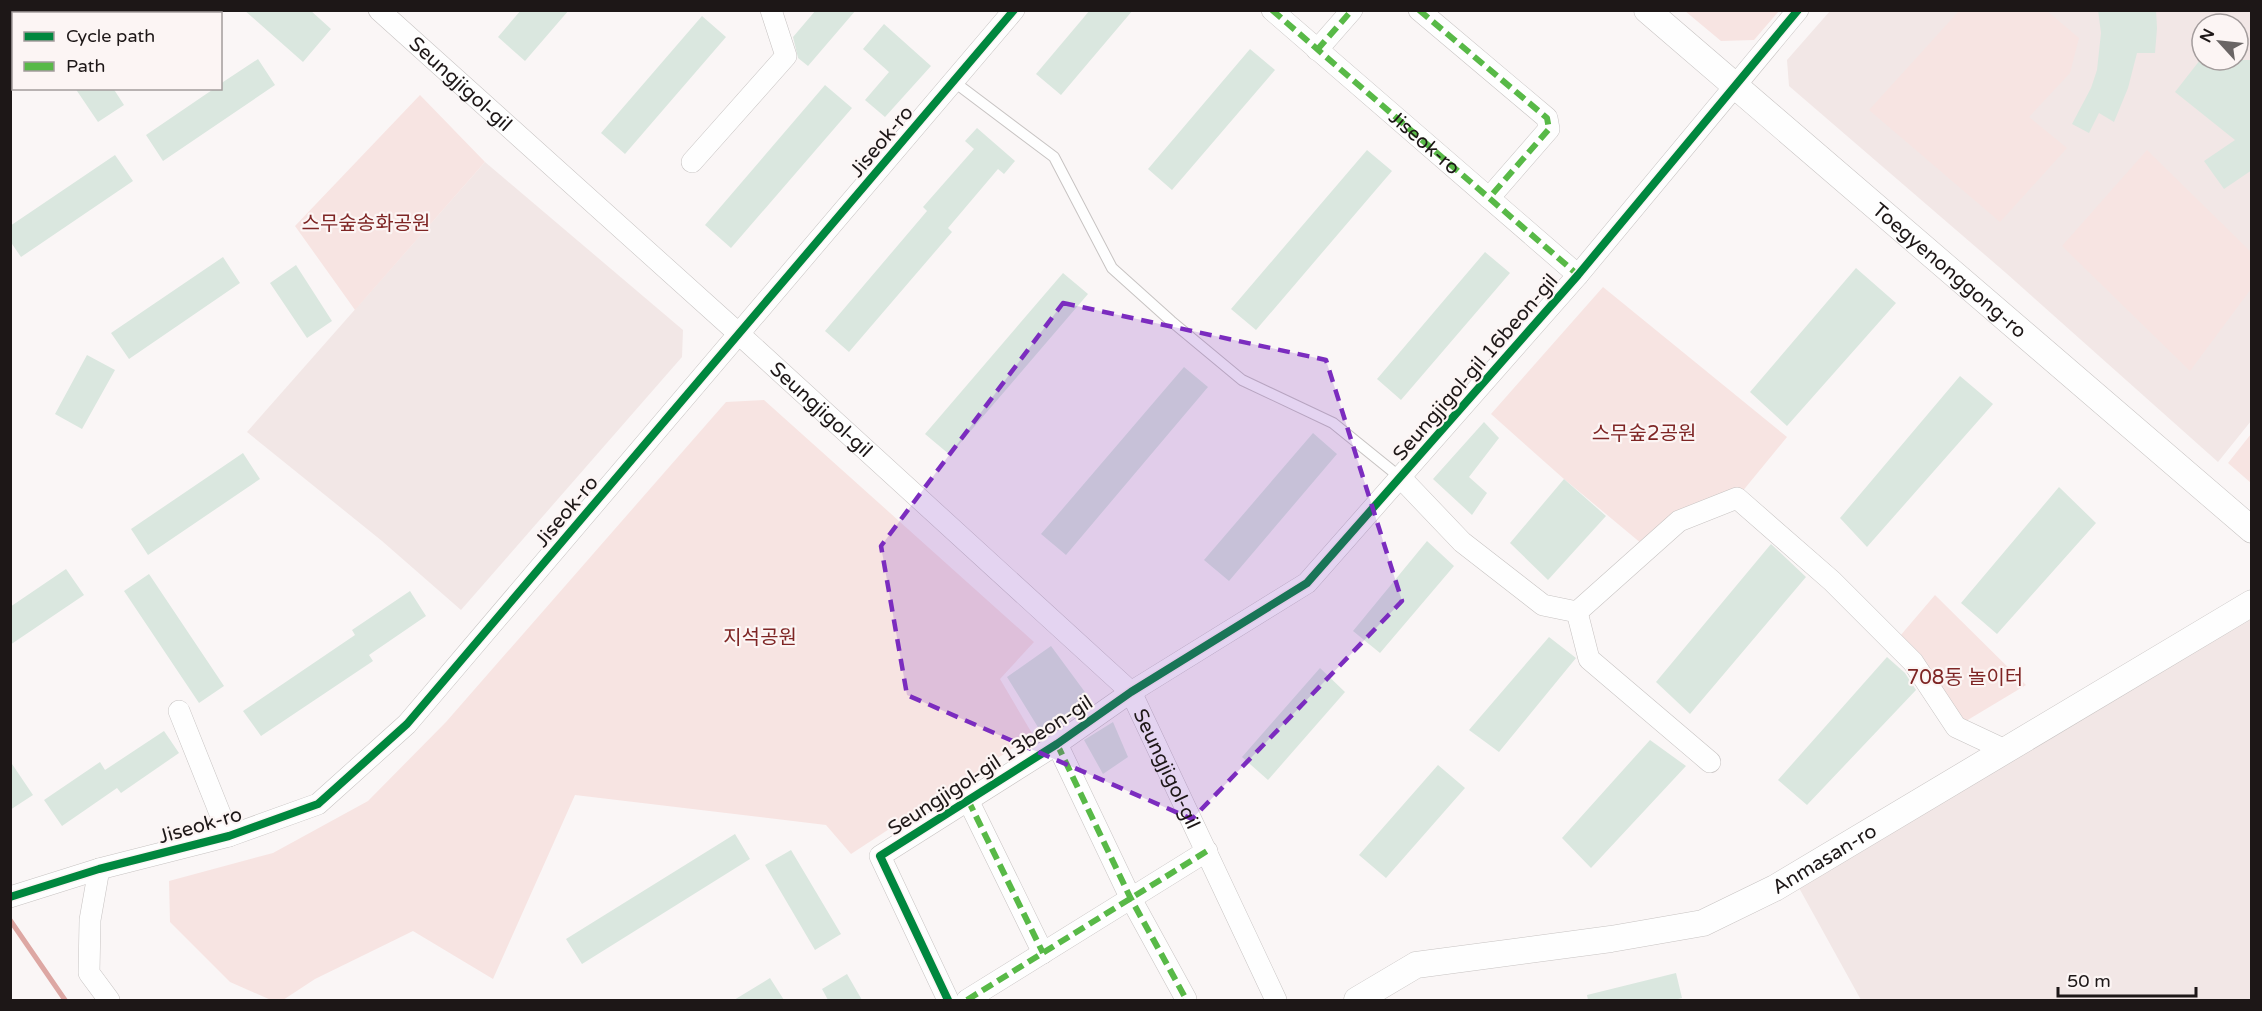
<svg xmlns="http://www.w3.org/2000/svg" width="2262" height="1011" font-family="'Varela Round','Noto Sans KR',sans-serif">
<style>
.built{fill:#f2e7e6;fill-rule:evenodd}
.green{fill:#f7e4e2}
.lines{fill:none;stroke-linecap:round;stroke-linejoin:round}
.stream{stroke:#dda7a3;stroke-width:5}
.building{fill:#dae7df}
.service-casing{stroke:#c7c3c2;stroke-width:12}
.minor-casing{stroke:#c7c3c2;stroke-width:22}
.tertiary-casing{stroke:#c7c3c2;stroke-width:27}
.service{stroke:#fefefe;stroke-width:10}
.minor{stroke:#fefefe;stroke-width:21}
.tertiary{stroke:#fefefe;stroke-width:26}
.quiet{stroke:#58b947;stroke-width:6;stroke-dasharray:12 6;stroke-linecap:butt}
.cycleway-casing{stroke:#fcf5f4;stroke-width:11}
.cycleway{stroke:#00873e;stroke-width:8}
.marked{fill:#7b2cbf;fill-opacity:0.2;stroke:#7b2cbf;stroke-width:4.5;stroke-dasharray:12 8;stroke-linejoin:round}
.labels{text-anchor:middle;stroke-width:4.5;stroke-linejoin:round;paint-order:stroke}
.street-label{font-size:20px;fill:#1d1717;stroke:#fcf5f4}
.park-label{font-size:20px;fill:#7e2524;stroke:#fcf5f4}
</style>
<rect width="100%" height="100%" fill="#faf6f6"/>
<path class="built" d="M1830,11H2251V421L2218,462L2006,273L1789,86L1787,60ZM2202,24H2238V60H2202Z
M485,162L683,330L682,357L461,610L382,541L247,432Z
M2251,603V1000H1861L1793,877Z"/>
<path class="green" d="M1685,11H1779L1754,40L1721,41Z
M1959,11H2047L2079,38L2070,73L2029,117L2067,148L2000,222L1869,110Z
M420,95L485,162L355,310L295,226Z
M2147,150L2251,252V289L2190,371L2062,246Z
M1603,287L1787,437L1737,498L1648,549L1564,479L1491,414Z
M764,400L1034,642L1000,679L1033,735L851,854L826,825L575,795L493,979L413,931L315,979L283,1000H271L230,982L170,922L169,881L273,853L368,801L446,722L726,402Z
M2251,434V483L2228,463Z
M1935,595L2026,685L1956,727L1894,643Z"/>
<g class="lines">
<path class="stream" d="M10,920L65,1000"/>
</g>
<path class="building" d="M244,10H310L331,29L303,62Z
M521,10H569L525,61L498,37Z
M816,10H856L808,66L798,58L793,37Z
M1090,10H1133L1061,95L1036,74Z
M2098,10H2156L2157,28L2155,53H2137L2128,88L2114,122L2099,113L2089,133L2072,124L2091,88L2097,70L2101,33Z
M702,16L726,37L625,154L601,133Z
M884,24L931,66L885,117L865,100L889,72L863,49Z
M1250,49L1275,70L1172,190L1148,169Z
M258,59L275,85L163,161L146,135L215,88H220V84Z
M2200,60H2252V170L2224,189L2204,161L2235,140L2175,92Z
M825,85L852,108L731,248L705,225Z
M75,88H113L124,105L98,122Z
M977,128L1015,161L1004,174L998,169L948,228L952,232L849,352L825,331L927,211L923,207L974,149L965,141Z
M1367,150L1392,171L1256,330L1231,309Z
M115,155L133,181L21,257L10,241V226Z
M1485,252L1510,273L1401,400L1377,379Z
M223,257L240,283L129,359L111,333Z
M296,265L332,321L307,338L270,283Z
M1856,268L1896,303L1787,426L1750,392Z
M1063,273L1088,294L950,455L925,434Z
M87,355L115,370L82,429L55,414Z
M1184,367L1208,387L1066,555L1041,534Z
M1960,376L1993,404L1867,547L1840,518Z
M1484,422L1499,438L1469,477L1487,493L1472,515L1433,479Z
M1313,433L1337,454L1229,581L1204,560Z
M243,453L260,479L148,555L131,529Z
M1564,479L1606,516L1548,580L1510,543Z
M2059,487L2096,523L1997,634L1961,603Z
M1427,541L1454,566L1380,653L1353,631Z
M1771,544L1806,577L1690,714L1656,682Z
M66,569L84,595L10,645V607Z
M149,574L224,686L199,703L124,591Z
M410,591L426,616L369,655L373,661L261,736L243,711L355,635L352,630Z
M1549,637L1576,658L1499,752L1469,730Z
M1051,646L1093,703L1044,737L1007,677Z
M1887,657L1905,673L1916,690L1807,805L1778,780Z
M1320,668L1345,692L1268,780L1242,757Z
M1113,722L1128,757L1103,774L1084,740Z
M164,731L179,753L121,793L117,788L62,826L44,800L100,762L105,770Z
M1650,740L1686,766L1591,868L1562,838Z
M10,761L33,795L10,810Z
M1438,765L1465,788L1386,878L1359,855Z
M735,834L750,859L582,964L566,939Z
M791,850L841,934L815,950L765,865Z
M1676,973L1682,998L1674,1000H1588L1587,995Z
M847,974L862,1000H828L822,989Z
M770,978L784,1000H734Z"/>
<g class="lines">
<defs>
<path id="service" d="M953,81L1054,157L1112,268L1171,321L1242,380L1333,423L1401,478"/>
<g id="minor">
<path id="s1" d="M379,10L739,334L1131,692L1276,1000"/>
<path d="M1272,10L1578,275"/>
<path d="M1419,10L1547,118L1549,129L1489,198"/>
<path d="M1317,50L1352,10"/>
<path d="M692,162L786,56L771,10"/>
<path d="M1401,478L1462,542L1543,605L1577,612L1589,659L1710,762"/>
<path d="M1577,612L1679,521L1737,498L1832,581L1913,662L1956,727L2005,750"/>
<path d="M179,711L229,836"/>
<path d="M1057,744L1130,897L1186,999L1184,1000"/>
<path d="M968,800L1043,953"/>
<path d="M99,869L90,920L89,973L109,1000"/>
<path d="M10,897L99,869L229,836L318,804L407,724L1014,10"/>
<path d="M948,1000L880,856L1057,744L1131,692L1307,583L1578,275L1798,10"/>
<path d="M967,1000L1207,851"/>
</g>
<g id="tertiary">
<path id="s2" d="M1647,10L2252,530"/>
<path id="s3" d="M1357,1000L1416,965L1611,939L1703,923L1775,888L2252,603"/>
</g>
</defs>
<use href="#service" class="service-casing"/>
<use href="#minor" class="minor-casing"/>
<use href="#tertiary" class="tertiary-casing"/>
<use href="#service" class="service"/>
<use href="#minor" class="minor"/>
<use href="#tertiary" class="tertiary"/>
<g class="quiet">
<path id="s4" d="M1272,10L1578,275"/>
<path d="M1419,10L1547,118L1549,129L1489,198"/>
<path d="M1317,50L1352,10"/>
<path d="M1057,744L1130,897L1186,999L1184,1000"/>
<path d="M968,800L1043,953"/>
<path d="M967,1000L1207,851"/>
</g>
<defs>
<path id="cycleway" d="M10,897L99,869L229,836L318,804L407,724L1014,10
M948,1000L880,856L1057,744L1131,692L1307,583L1578,275L1798,10"/>
</defs>
<use href="#cycleway" class="cycleway-casing"/>
<use href="#cycleway" class="cycleway"/>
</g>
<path class="marked" d="M1063,303L1326,360L1402,601L1192,819L907,695L881,546Z"/>
<g class="labels">
<g class="street-label">
<text dy="7" stroke="none"><textPath href="#s1" startOffset="110">Seungjigol-gil</textPath></text>
<text transform="translate(881 141) rotate(-50)" y="7">Jiseok-ro</text>
<text dy="7" stroke="none"><textPath href="#s4" startOffset="202">Jiseok-ro</textPath></text>
<text dy="7" stroke="none"><textPath href="#s2" startOffset="399">Toegyenonggong-ro</textPath></text>
<text transform="translate(1475 367) rotate(-49)" y="7">Seungjigol-gil 16beon-gil</text>
<text dy="7" stroke="none"><textPath href="#s1" startOffset="596">Seungjigol-gil</textPath></text>
<text transform="translate(566 511) rotate(-50)" y="7">Jiseok-ro</text>
<text transform="translate(990 765) rotate(-33)" y="7">Seungjigol-gil 13beon-gil</text>
<text dy="7" stroke="none"><textPath href="#s1" startOffset="1100">Seungjigol-gil</textPath></text>
<text transform="translate(200 825) rotate(-16)" y="7">Jiseok-ro</text>
<text dy="7" stroke="none"><textPath href="#s3" startOffset="496">Anmasan-ro</textPath></text>
</g>
<g class="park-label">
<text x="366" y="230">스무숲송화공원</text>
<text x="1644" y="440">스무숲2공원</text>
<text x="760" y="644">지석공원</text>
<text x="1965" y="684">708동 놀이터</text>
</g>
</g>
<rect width="2262" height="1011" fill="none" stroke="#1d1717" stroke-width="24"/>
<rect x="12" y="12" width="210" height="78" fill="#fcf5f4" stroke="#a39c9c" stroke-width="1.5"/>
<rect x="24" y="32" width="30" height="9" fill="#00873e" stroke="#a39c9c" stroke-width="1.5"/>
<text x="66" y="42" font-size="18" fill="#1d1717">Cycle path</text>
<rect x="24" y="62" width="30" height="9" fill="#58b947" stroke="#a39c9c" stroke-width="1.5"/>
<text x="66" y="72" font-size="18" fill="#1d1717">Path</text>
<g transform="translate(2220 42) rotate(297)"><circle r="28" fill="#fcf5f4" stroke="#a39c9c" stroke-width="1.5"/>
<path d="M0-4.5L10 22L0 15L-10 22Z" fill="#6a6565"/>
<text y="-9" font-size="16" font-weight="bold" text-anchor="middle" fill="#1d1717">N</text>
</g>
<path d="M2058 987v9h138v-9" fill="none" stroke="#1d1717" stroke-width="3"/>
<text x="2067" y="987" font-size="18" fill="#1d1717" stroke="#fcf5f4" stroke-width="4.5" paint-order="stroke">50 m</text>
</svg>
